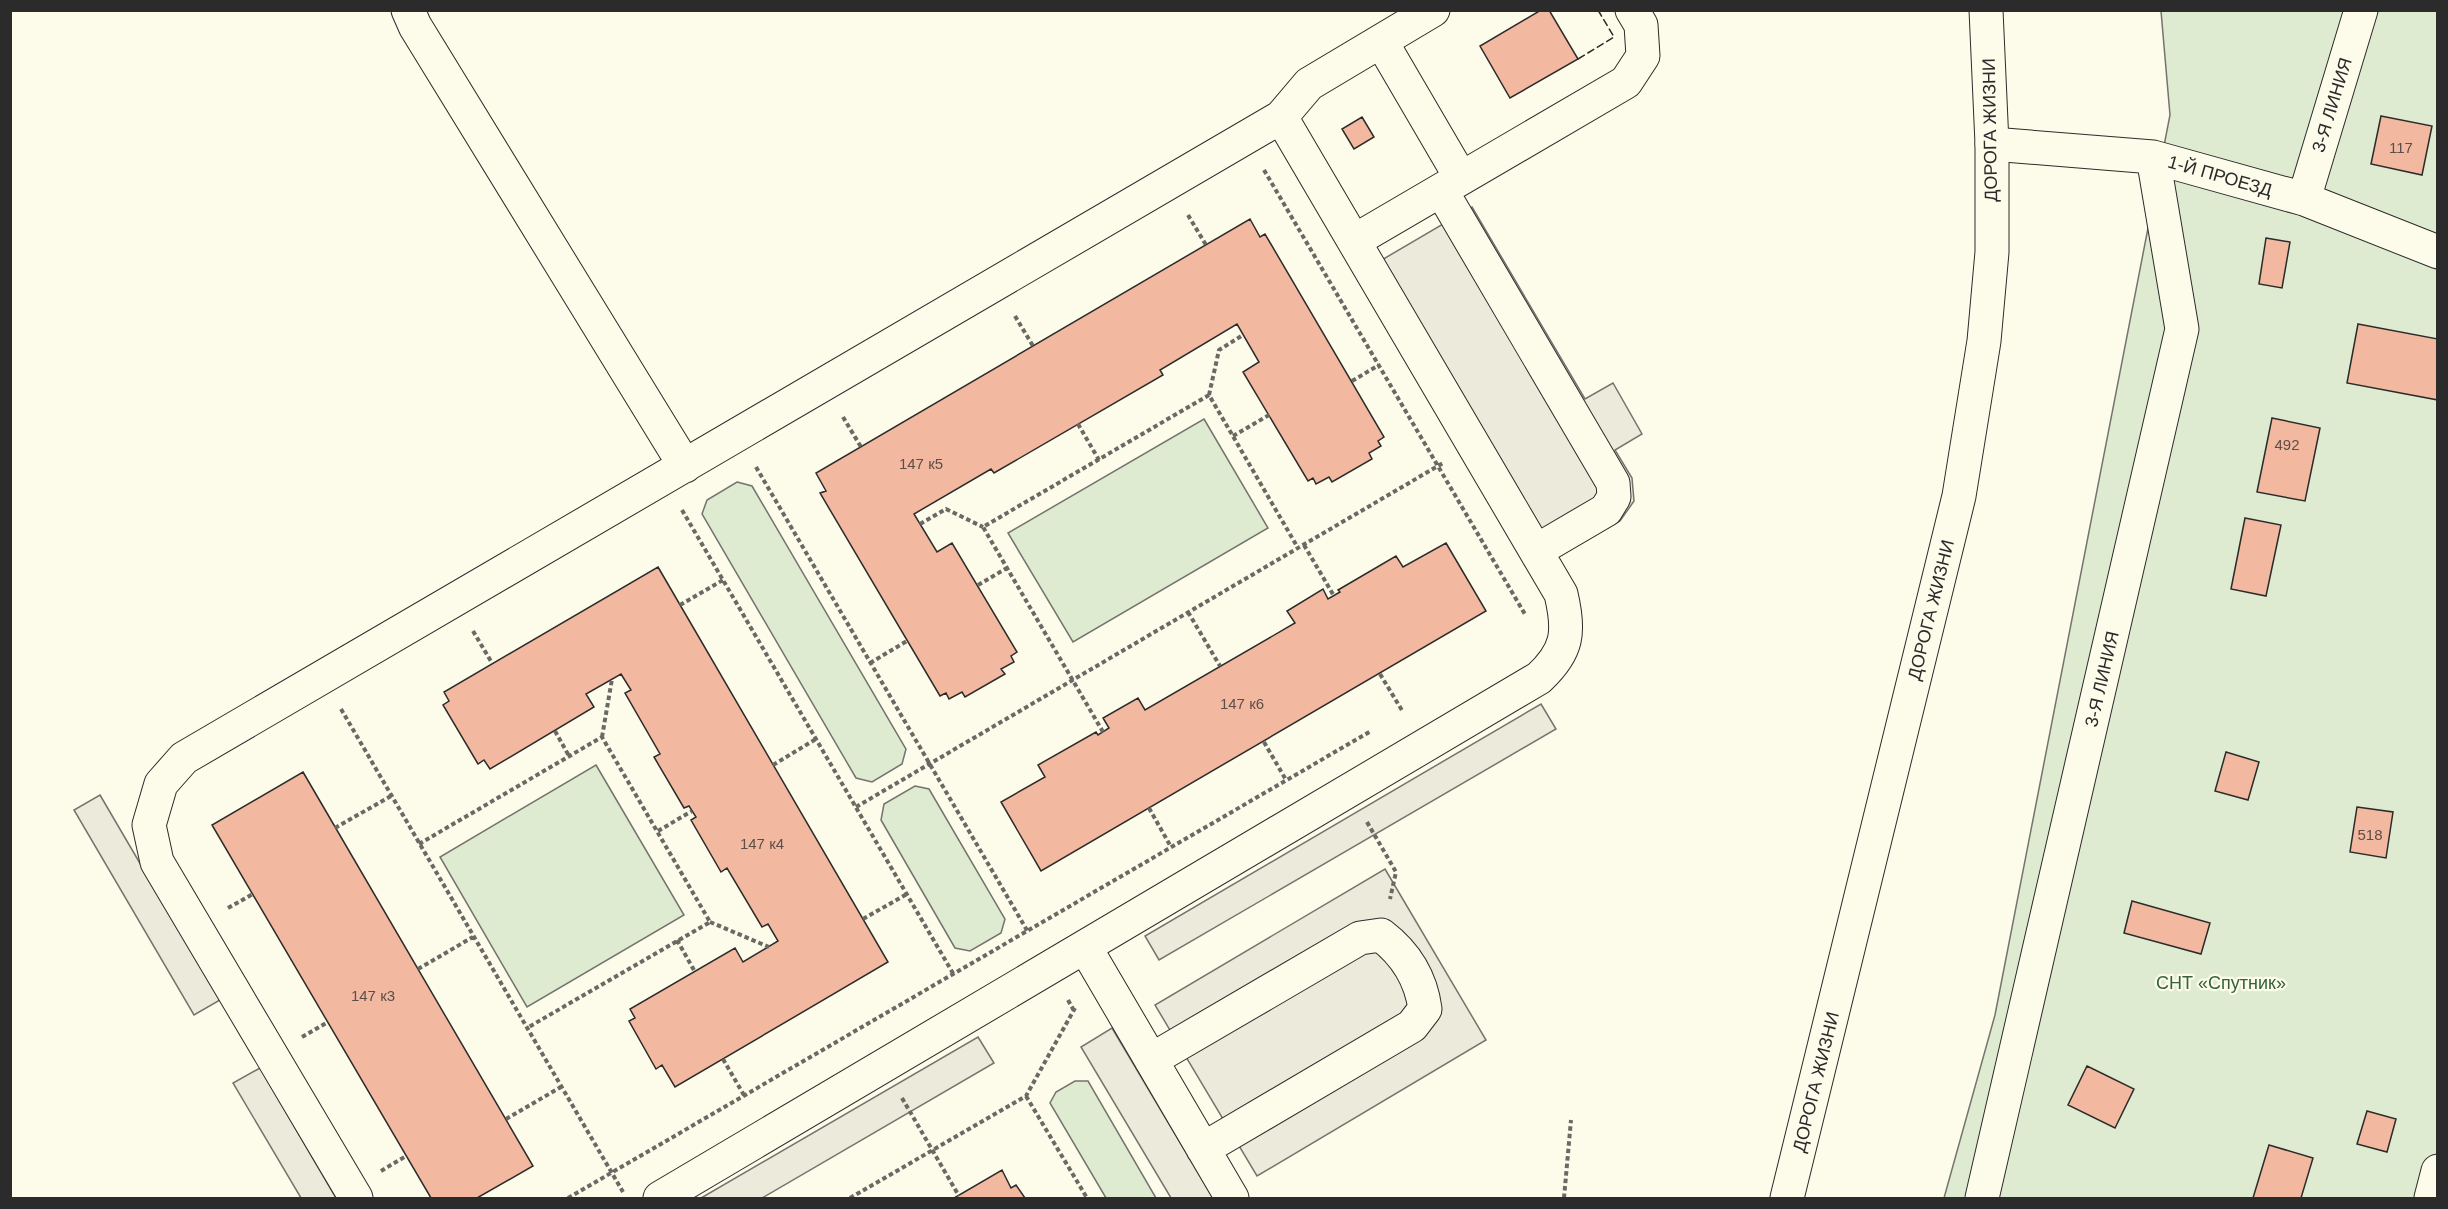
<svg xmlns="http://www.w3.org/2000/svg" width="2448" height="1209" font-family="Helvetica,sans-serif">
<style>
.green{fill:#deebd1;stroke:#74746e;stroke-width:1.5}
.parking{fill:#eceadb;stroke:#74746e;stroke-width:1.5}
.building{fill:#f2b8a0;stroke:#2b2b2b;stroke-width:1.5}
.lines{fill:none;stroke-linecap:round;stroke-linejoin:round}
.minor-casing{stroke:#2b2b2b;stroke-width:35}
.major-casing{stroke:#2b2b2b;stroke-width:35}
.path{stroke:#6a6964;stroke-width:4;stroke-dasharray:4.5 3;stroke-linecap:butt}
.minor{stroke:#fdfbea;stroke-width:33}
.major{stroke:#fdfbea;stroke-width:33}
.fence{stroke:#2b2b2b;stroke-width:1.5;stroke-dasharray:8 3;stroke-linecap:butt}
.labels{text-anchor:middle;stroke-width:4.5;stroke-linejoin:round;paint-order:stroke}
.number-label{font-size:15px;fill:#5d4e48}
.street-label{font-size:18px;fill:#2b2b2b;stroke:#fdfbea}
.park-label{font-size:18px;fill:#34623c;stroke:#fdfbea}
</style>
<rect width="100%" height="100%" fill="#fdfbea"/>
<path class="green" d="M2161,11H2437V1198H1944L1995,1015L2170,115Z
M1204,419L1268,528L1073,642L1008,533Z
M737,482L752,486L906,749L902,764L872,782L856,778L702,514L707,500Z
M596,765L684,915L527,1007L440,857Z
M915,786L929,789L1005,919L1001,933L970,951L955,948L881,820L884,804Z
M1075,1081H1088L1156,1198H1106L1050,1103L1056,1092Z"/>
<path class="parking" d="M1472,207L1585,399L1613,383L1642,434L1615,450L1632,478L1634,501L1620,521L1555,559L1380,261Z
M1541,704L1556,729L1159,960L1145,936Z
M100,795L220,1000L194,1015L74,810Z
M1385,869L1486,1040L1257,1176L1155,1005Z
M1112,1028L1213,1198H1171L1081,1047Z
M978,1037L994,1063L762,1198H701Z
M260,1068L336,1198H301L233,1083Z"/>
<path class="building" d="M1541,10H1549L1578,59L1510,98L1480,46Z
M2381,116L2432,126L2422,175L2371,164Z
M1362,117L1374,137L1354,149L1342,129Z
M1250,219L1260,237L1265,234L1384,437L1378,441L1381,446L1369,453L1372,459L1332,482L1329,477L1316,484L1313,478L1308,481L1243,372L1259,362L1237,324L1160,370L1163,375L994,473L991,469L914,514L937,552L952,543L1017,652L1011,656L1014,662L1001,669L1005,674L965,697L962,692L949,699L946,693L940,696L820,493L826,491L816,473Z
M2266,238L2290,242L2282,288L2259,284Z
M2358,324L2438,339V400L2347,383Z
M2272,418L2320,428L2305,501L2257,492Z
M2245,518L2281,525L2266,596L2231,589Z
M1446,543L1486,611L1041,871L1001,802L1045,777L1038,765L1096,732L1098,735L1109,728L1103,718L1138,698L1145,710L1295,623L1287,611L1323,589L1328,599L1340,592L1338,590L1396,556L1403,567Z
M658,567L888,962L675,1087L662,1065L656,1069L629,1021L635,1018L630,1009L735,948L743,962L778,941L768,924L762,927L727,868L721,872L691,820L696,817L689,806L684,808L654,757L660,754L625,693L631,690L621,674L586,694L594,707L490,769L484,760L478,764L443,705L449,701L444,692Z
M2226,752L2259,762L2248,800L2215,791Z
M303,772L533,1166L477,1198H431L212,825Z
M2357,807L2393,812L2386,858L2350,852Z
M2132,901L2210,923L2201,954L2124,933Z
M2087,1066L2134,1089L2115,1128L2068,1105Z
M2367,1111L2396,1119L2387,1152L2357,1144Z
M2269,1145L2313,1158L2301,1198H2253Z
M1002,1170L1011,1188L1016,1185L1025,1198H954Z"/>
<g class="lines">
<defs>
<path id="minor" d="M408,10L415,26L685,466
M1381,41L1461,178
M1992,144L2153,157L2304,199L2438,252
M1441,190L1613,483L1614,497L1606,510L1536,551
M2304,199L2361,10
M1354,241L1626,82L1643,56L1641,25L1632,10
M1085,947L1232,1198
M1151,1060L1360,938L1381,935C1406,954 1421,979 1425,1009L1412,1026L1203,1149
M356,1198L157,862L149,825L161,784L184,758L1281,117L1309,84L1433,10
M660,1198L1539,678C1568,651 1570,632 1561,594L1281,117
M1982,1198L2182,329L2153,157
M2431,1198L2438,1171"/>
<path id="major" d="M1787,1198L1959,496L1984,341L1992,252V144L1986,10"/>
</defs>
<use href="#minor" class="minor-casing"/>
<use href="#major" class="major-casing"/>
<path class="path" d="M1264,170L1526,616
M1188,215L1206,245
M1015,316L1033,346
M1352,381L1379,365
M1209,395L1219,350L1243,335
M843,417L861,447
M1078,424L1099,460
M1233,436L1269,415
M756,467L1028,932
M682,510L954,975
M920,524L946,509L983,527
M1304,545L1334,596
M978,585L1007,568
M680,605L723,580
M1188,612L1220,666
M473,631L492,663
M870,663L907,641
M1380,674L1403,712
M341,709L623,1192
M555,731L569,756
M1103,732L983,527L1209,395L1298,548
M602,737L612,679
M1264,742L1286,780
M773,765L816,739
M856,807L1443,463
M1149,808L1171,847
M1367,822L1396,872L1390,899
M335,828L391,796
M658,831L692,811
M419,844L602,737L710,922L527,1028
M228,908L253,894
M863,919L907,894
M710,922L769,947
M677,940L695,972
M418,969L473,937
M1068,1000L1073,1009
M302,1037L328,1022
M723,1059L745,1097
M1026,1096L1087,1198
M902,1098L959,1196
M506,1119L561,1087
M381,1171L406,1156
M568,1198L1371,731
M850,1198L1026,1096L1075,1008
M1564,1198L1571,1120"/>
<use href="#minor" class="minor"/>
<use href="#major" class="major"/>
<path class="fence" d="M1578,59L1614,37L1598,10"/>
</g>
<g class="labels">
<g class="number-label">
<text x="2401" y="153">117</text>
<text x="2287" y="450">492</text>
<text x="921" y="469">147 к5</text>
<text x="1242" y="709">147 к6</text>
<text x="2370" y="840">518</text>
<text x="762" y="849">147 к4</text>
<text x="373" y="1001">147 к3</text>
</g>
<g class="street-label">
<text transform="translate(2332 105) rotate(-73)" y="6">3-Я ЛИНИЯ</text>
<text transform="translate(1990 130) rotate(-91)" y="6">ДОРОГА ЖИЗНИ</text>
<text transform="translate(2220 176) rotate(16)" y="6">1-Й ПРОЕЗД</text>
<text transform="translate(1931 610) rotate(-76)" y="6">ДОРОГА ЖИЗНИ</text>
<text transform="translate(2102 679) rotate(-77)" y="6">3-Я ЛИНИЯ</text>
<text transform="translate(1816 1082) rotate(-76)" y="6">ДОРОГА ЖИЗНИ</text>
</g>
<g class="park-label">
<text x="2221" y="989">СНТ «Спутник»</text>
</g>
</g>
<rect width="2448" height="1209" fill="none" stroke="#2b2b2b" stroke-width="24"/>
</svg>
